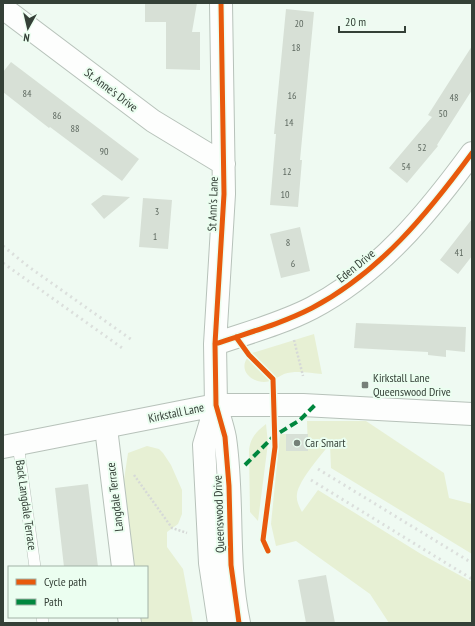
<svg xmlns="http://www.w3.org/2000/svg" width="475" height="626" font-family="'PT Sans Narrow',sans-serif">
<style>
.green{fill:#e7f0d4}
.building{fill:#d7e0d6}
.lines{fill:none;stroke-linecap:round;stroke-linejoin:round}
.lane-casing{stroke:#b7c2ba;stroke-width:12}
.street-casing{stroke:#b7c2ba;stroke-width:24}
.secondary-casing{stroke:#b7c2ba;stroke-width:24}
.path{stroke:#d6d9d7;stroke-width:2.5;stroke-dasharray:2 2;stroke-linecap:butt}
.lane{stroke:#fdfefd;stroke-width:11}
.street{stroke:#fdfefd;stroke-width:22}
.secondary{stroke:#fdfefd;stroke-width:22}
.rail{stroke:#dbdfdc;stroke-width:3;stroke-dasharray:2 4;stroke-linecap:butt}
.quiet{stroke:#00873e;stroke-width:4;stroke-dasharray:8 4;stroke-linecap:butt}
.cycleway-casing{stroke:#ebfef0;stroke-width:8}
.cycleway{stroke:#e8590c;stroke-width:5}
.poi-dot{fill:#758178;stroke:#ebfef0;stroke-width:1.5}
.labels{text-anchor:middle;stroke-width:4;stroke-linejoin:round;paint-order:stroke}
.number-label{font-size:10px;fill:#5d685f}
.street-label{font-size:12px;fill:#344037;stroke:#ebfef0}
.poi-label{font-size:12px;fill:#344037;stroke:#ebfef0;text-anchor:start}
</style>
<rect width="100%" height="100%" fill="#effaf2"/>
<path class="green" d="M314,334L322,374C310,373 296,370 284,374C278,377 271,382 264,382C246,381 237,365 252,353Z
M307,421H366L444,473L449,498L472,504V554L331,468L330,444C321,455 299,480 297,494C296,501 299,506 302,512L318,490L421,554L472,582V623H389L370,594L296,541L276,546L271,524L280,434H286V451H308Z
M266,424L268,443L258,521L250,512L249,451C250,438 256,432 266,424Z
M147,446L159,449L163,453L171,465L182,490V514L178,524L167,532V547L183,569L193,623H139L138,617H147V567H131L122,493L128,453Z"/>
<path class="building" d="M145,3H197L192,32H200V70L166,69V22H145Z
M286,9L314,12L300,160H302L298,207L270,205L276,134H274Z
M472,46V90L437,145L438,146L407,183L389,168L432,117L428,115Z
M11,62L139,159L122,181L50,127L49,128L3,92V72Z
M103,195L130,197L104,219L91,204Z
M143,198L172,200L168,249L139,247Z
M472,219V256L458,274L440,260Z
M300,227L310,271L281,278L270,234Z
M356,323L466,327L465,352L446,350V357L428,355V352L354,348Z
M286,434H308V451H286Z
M88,484L98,567H64L55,488Z
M326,575L335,623H306L298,580Z"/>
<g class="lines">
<defs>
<path id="lane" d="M18,444L35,567
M42,617L43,623"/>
<path id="street" d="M3,8L153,121L224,164
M215,344C247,333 281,324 312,308C379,273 428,213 472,153
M216,405L215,344L224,194L221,3
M106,428L123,567
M129,617L130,623"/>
<path id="secondary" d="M216,405L204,445L210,563L219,623
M216,405C219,416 223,427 225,438C234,499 226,562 239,623
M3,447L216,405H303L472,414"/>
</defs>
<use href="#lane" class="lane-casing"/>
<use href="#street" class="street-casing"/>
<use href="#secondary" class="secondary-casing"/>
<path class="path" d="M294,340L303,376
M134,475L172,528L187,533"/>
<use href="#lane" class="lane"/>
<use href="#street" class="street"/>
<use href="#secondary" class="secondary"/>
<path class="rail" d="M3,246L29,267L132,340
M3,263L125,350
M318,469L472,563
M311,480L472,579"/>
<path class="quiet" d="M245,465L274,436L300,420L315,405"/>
<defs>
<path id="cycleway" d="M221,3L224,194L215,344L216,405L225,437L229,486L231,565L239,623
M236,337L249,355L273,379L275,447L263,540L268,551
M215,344C247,333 281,324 312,308C379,273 428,213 472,153"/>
</defs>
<use href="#cycleway" class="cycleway-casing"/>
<use href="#cycleway" class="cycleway"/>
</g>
<g class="poi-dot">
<rect x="361" y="381" width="8" height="8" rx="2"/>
<circle cx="297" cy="443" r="4"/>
</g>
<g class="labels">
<g class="number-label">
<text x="299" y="27">20</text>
<text x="296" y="51">18</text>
<text x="27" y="97">84</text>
<text x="292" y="99">16</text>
<text x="454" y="101">48</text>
<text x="443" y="117">50</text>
<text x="57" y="119">86</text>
<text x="289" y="126">14</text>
<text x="75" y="132">88</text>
<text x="422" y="151">52</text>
<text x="104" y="155">90</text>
<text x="406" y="170">54</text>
<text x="287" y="175">12</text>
<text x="285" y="198">10</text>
<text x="157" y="215">3</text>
<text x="155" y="240">1</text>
<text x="288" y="246">8</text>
<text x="459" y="256">41</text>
<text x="293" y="267">6</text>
</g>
<g class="street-label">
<text transform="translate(111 90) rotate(37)" y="4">St. Anne's Drive</text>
<text transform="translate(213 204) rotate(-88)" y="4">St Ann's Lane</text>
<text transform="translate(356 266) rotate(-39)" y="4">Eden Drive</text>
<text transform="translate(176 413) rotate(-12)" y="4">Kirkstall Lane</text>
<text transform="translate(115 497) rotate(-97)" y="4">Langdale Terrace</text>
<text transform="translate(26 505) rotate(82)" y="4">Back Langdale Terrace</text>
<text transform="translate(219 514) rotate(-92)" y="4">Queenswood Drive</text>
</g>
<g class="poi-label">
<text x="373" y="382">Kirkstall Lane<tspan x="373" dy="14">Queenswood Drive</tspan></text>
<text x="305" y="447">Car Smart</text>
</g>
</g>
<rect width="475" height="626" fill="none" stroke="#344037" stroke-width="8"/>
<rect x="8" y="566" width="140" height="52" fill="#ebfef0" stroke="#a2b2a6"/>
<rect x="16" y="579" width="20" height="6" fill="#e8590c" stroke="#a2b2a6"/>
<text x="44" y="586" font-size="12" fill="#344037">Cycle path</text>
<rect x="16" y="599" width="20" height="6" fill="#00873e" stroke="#a2b2a6"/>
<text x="44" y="606" font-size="12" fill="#344037">Path</text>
<g transform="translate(28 28) rotate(188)" stroke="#ebfef0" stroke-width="3" paint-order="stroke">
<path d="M0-3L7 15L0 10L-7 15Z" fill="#344037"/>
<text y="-6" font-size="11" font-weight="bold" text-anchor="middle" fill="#344037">N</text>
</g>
<path d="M339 26v6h66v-6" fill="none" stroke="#344037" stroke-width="2"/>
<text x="345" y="26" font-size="12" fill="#344037" stroke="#ebfef0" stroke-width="3" paint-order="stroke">20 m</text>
</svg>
